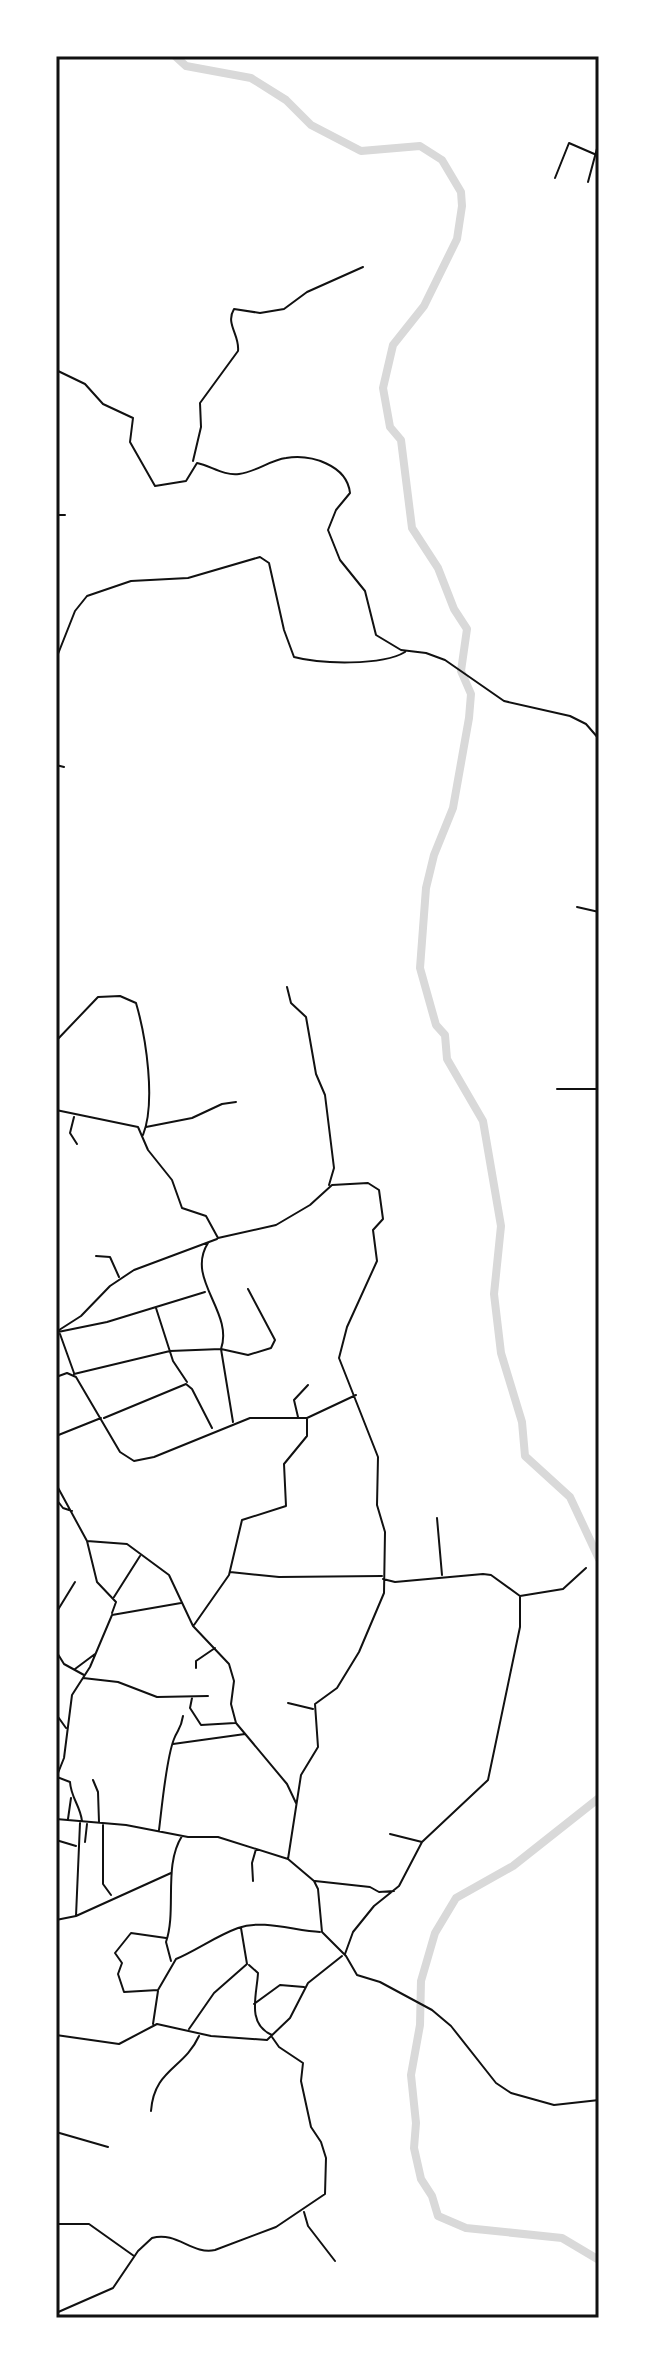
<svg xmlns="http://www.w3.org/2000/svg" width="655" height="2374" font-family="'Zilla Slab',serif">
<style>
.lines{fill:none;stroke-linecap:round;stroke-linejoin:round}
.river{stroke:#d9d9d9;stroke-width:8}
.minor{stroke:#111;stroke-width:2}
.neatline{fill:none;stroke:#111;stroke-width:3}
</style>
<rect width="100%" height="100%" fill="#fff"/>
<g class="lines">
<path class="river" d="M175,56L186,66L251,78L286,100L311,125L361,151L420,146L442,160L461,192L462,206L457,239L424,306L393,345L383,388L390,427L401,440L412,528L438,568L454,609L467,629L461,671L471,694L469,718L453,808L434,855L426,888L420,968L436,1025L445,1035L447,1059L483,1121L501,1226L494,1294L501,1353L522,1422L525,1456L570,1497L599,1559
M599,1798L513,1866L456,1898L435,1933L421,1981L420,2025L411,2075L416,2123L414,2148L421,2179L432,2196L438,2216L466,2228L562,2238L599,2260"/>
<path class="minor" d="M555,178L569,143L599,156
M588,182L599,141
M56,370L85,384L103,404L133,418L130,442L155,486L186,481L197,463C211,466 224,476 239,474C256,472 270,460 286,458C311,454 347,465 350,493L336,510L328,530L340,560L365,591L376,635L401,650L426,653L445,660L504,701L570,716L586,724L599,739
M193,461L201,427L200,403L238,351C240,335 225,324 234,309L260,313L284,309L307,292L363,267
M56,515H65
M56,659L75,611L87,596L131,581L188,578L260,557L269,563L284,630L294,657C320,664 382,666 405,652
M56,765L64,767
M577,907L599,912
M287,987L291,1003L306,1017L316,1074L325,1095L334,1168L329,1185
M56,1041L98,997L120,996L136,1003C146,1037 156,1102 143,1135
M557,1089H599
M56,1110L138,1127L148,1150L172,1180L182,1208L206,1216L218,1238L276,1225L310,1205L332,1185L368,1183L379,1190L383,1219L373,1230L377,1261L347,1327L339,1358L378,1457L377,1505L385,1532L384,1593L359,1652L337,1688L315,1704L318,1747L301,1775L288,1859
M74,1117L70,1133L77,1144
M146,1127L192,1118L222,1104L236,1102
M96,1256L110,1257L119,1277
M156,1308L173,1361L187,1382
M56,1332L81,1316L110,1286L134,1270L217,1239
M58,1332L107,1322L205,1292
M60,1334L74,1373
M74,1374L170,1351L221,1349C234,1312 185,1279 208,1243
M56,1377L67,1373L76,1377L120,1452L134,1461L154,1457L250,1418H307L356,1395
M298,1417L294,1400L308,1385
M104,1418L186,1384L192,1389L212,1428
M233,1422L221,1349L248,1355L271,1348L275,1340L248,1289
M56,1436L101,1418
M56,1484L87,1541L97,1582L116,1602L112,1613
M56,1499L63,1508L72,1511
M437,1518L442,1575
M87,1541L127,1544L169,1575L193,1626L229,1664L234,1681L231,1704L236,1723L287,1784L296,1803
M230,1572L279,1577L382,1576
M383,1579L395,1582L483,1574L491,1575L520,1596L563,1589L586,1568
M114,1597L140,1556
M56,1613L75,1582
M194,1625L229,1575L242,1520L286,1506L284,1464L307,1436V1418
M56,1651L64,1664L84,1675
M196,1668V1661L215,1648
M75,1669L95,1654
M83,1678L118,1682L157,1697L208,1696
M192,1698L190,1708L201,1725L235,1723
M288,1703L313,1709
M56,1714L66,1728
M173,1744L245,1734
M57,1777L70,1782C71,1798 80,1805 82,1821
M56,1778L64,1758L72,1695L90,1667L112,1615L181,1603
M93,1780L98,1792L99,1822
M56,1819L126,1825L188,1837H218L288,1859L314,1881L318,1889L322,1932L346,1956L357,1975L380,1982L432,2010L451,2026L496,2083L511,2093L554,2105L599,2100
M68,1819L71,1798
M103,1825V1884L111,1895
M159,1830C162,1807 166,1759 174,1739C178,1729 181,1729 183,1716
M390,1834L422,1842
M56,1840L76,1846
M85,1842L87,1824
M253,1881L252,1863L256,1849
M315,1881L370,1887L379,1892L394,1891
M76,1916L80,1823
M56,1920L76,1916L171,1873
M166,1938L131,1933L115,1953L122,1963L118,1974L124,1992L158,1990L176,1959C197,1950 216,1936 238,1928C263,1919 295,1931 320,1932
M345,1954L353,1932L374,1906L399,1886L422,1842L488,1780L520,1627V1596
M171,1961L166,1942C177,1910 163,1866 182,1836
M249,1965L258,1973C257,1994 246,2024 272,2035
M254,2004L280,1985L304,1987
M153,2024L158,1991
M189,2029L214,1993L247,1964L241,1928
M56,2035L119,2044L157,2024L211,2036L267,2040L290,2018L308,1983L342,1956
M151,2111C154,2069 184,2069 199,2036
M56,2132L108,2147
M304,2212L308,2226L335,2261
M56,2221L58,2224H89L134,2256
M56,2313L113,2288L138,2251L152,2238C177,2231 192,2255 215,2250L276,2227L325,2194L326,2158L321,2142L311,2127L301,2081L303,2063L279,2047L272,2037"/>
</g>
<rect width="655" height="2374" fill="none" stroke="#ffffff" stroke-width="116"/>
<rect x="58" y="58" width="539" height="2258" class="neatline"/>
</svg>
